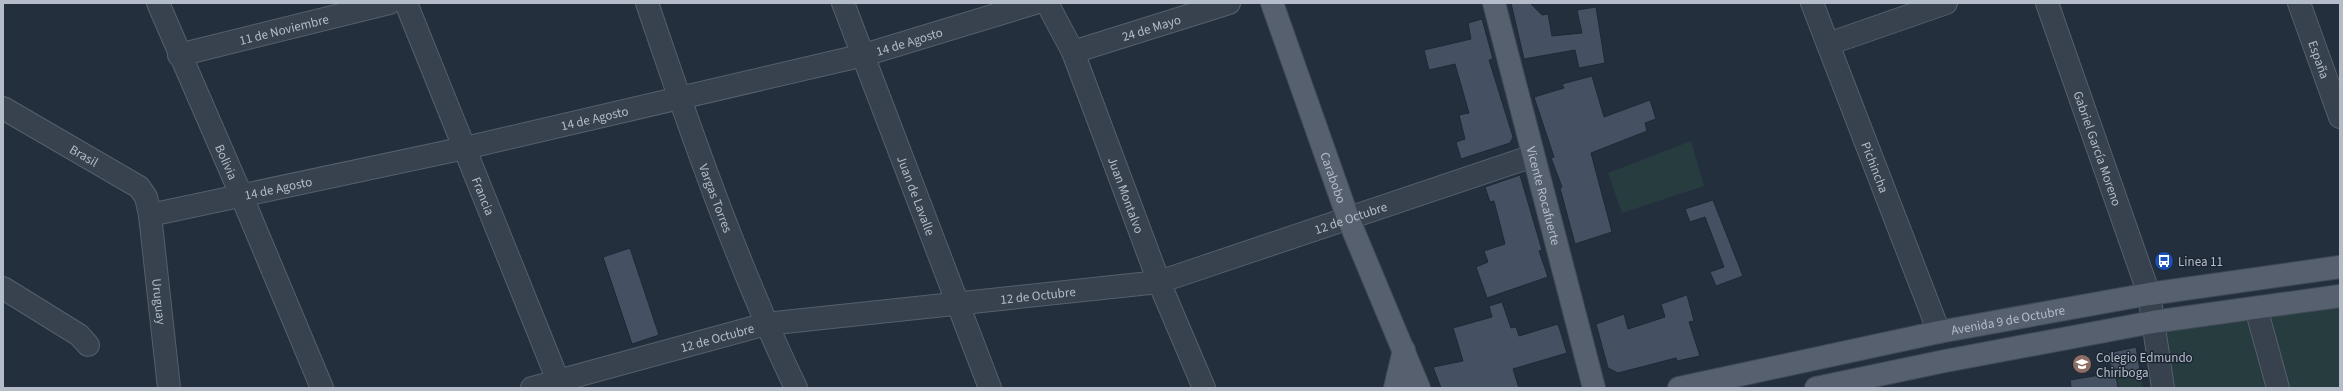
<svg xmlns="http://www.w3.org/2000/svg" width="2343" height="391" font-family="'Source Sans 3',sans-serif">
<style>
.green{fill:#263c3f}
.building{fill:#455162;stroke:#1f2835}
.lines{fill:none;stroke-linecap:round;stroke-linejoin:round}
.minor-casing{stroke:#565f6c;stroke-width:24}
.major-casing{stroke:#414a57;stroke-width:24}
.minor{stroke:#38414e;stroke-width:22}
.major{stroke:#56606e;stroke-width:22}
.labels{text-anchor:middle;stroke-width:3;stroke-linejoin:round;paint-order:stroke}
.street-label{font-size:13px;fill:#b4bcc9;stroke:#1d2633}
.poi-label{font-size:13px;fill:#b4bcc9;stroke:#1d2633;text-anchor:start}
</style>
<rect width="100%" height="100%" fill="#242f3e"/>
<path class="green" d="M1691,141L1704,186L1622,213L1608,173Z
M2340,304V388H2167L2154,330Z
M2140,372L2143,388H2119L2117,377Z"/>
<path class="building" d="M1511,3H1530L1542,15L1548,14L1552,36L1582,33L1577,10L1596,7L1605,63L1579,68L1575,50L1524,59Z
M1482,19L1493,59L1489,60L1513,137L1510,143L1461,159L1456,142L1465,139L1459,115L1469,113L1455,64L1429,70L1424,50L1471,39L1468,23Z
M1592,76L1604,117L1650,100L1656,119L1645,123L1647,131L1591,153L1612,232L1575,244L1560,188L1562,187L1551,158L1554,157L1534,97L1564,88L1562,84Z
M1520,175L1542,250L1539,251L1548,277L1487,298L1476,267L1488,262L1484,251L1505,244L1494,201L1490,202L1485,187Z
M1713,200L1743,276L1716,286L1710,272L1724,267L1705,217L1690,222L1685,209Z
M630,248L659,335L632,344L603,257Z
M1687,295L1694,321L1689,322L1700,356L1677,361L1676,358L1618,373L1608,368L1596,324L1624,314L1628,329L1665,317L1661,304Z
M1502,302L1511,328L1516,327L1519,336L1558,324L1567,353L1513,369L1519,388H1441L1433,367L1463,361L1453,328L1492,317L1489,306Z
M2136,347L2140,370L2116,375L2118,388H2071L2070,380L2112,373L2108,353Z"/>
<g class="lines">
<defs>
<g id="minor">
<path id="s1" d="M158,3L242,197L322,388"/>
<path id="s2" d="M406,3L561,388"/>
<path id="s3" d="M647,3C691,133 737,264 796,388"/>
<path id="s4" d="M843,3L990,388"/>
<path id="s5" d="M1047,3L1073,52L1159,282L1204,388"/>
<path id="s6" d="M1812,3L1939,332"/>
<path id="s7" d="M2047,3L2149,294L2163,388"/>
<path id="s8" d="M2299,3L2340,117"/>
<path d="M1828,44L1946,3"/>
<path id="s9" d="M1073,52L1229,3"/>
<path id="s10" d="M179,55L389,3"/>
<path id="s11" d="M3,108L139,187L146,197L150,215L169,388"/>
<path id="s12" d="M150,215L465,148L864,55L1035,3"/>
<path d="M3,288L79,335L88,345"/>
<path d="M2256,308L2278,388"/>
<path id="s13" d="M532,388L766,324L1159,282L1533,156"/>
</g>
<g id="major">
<path id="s14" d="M1272,3L1348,218L1419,388"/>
<path id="s15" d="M1494,3L1594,388"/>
<path d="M1395,388L1404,350"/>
<path id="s16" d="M1679,388L1939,332L2149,294L2340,267"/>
<path d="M1816,388L1945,361L2153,322L2340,296"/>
</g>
</defs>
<use href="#minor" class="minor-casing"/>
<use href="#major" class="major-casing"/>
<use href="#minor" class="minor"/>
<use href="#major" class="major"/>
</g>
<defs>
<symbol id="bus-disc" viewBox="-11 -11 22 22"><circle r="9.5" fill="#1a4fb4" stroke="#1d2633"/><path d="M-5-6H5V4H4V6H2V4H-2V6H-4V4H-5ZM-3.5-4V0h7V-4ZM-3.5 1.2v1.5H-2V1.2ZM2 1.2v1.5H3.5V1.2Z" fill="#fff"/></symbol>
<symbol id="university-disc" viewBox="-11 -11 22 22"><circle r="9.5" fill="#8d6e63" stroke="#1d2633"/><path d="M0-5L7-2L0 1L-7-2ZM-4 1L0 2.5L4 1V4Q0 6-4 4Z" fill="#fff"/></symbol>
</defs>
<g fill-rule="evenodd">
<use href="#bus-disc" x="2153" y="250" width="22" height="22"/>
<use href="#university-disc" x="2071" y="353" width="22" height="22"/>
</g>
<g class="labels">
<g class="street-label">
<text dy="5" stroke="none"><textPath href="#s9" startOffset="82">24 de Mayo</textPath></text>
<text dy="5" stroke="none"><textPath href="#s10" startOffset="108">11 de Noviembre</textPath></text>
<text dy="5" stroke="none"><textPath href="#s12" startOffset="779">14 de Agosto</textPath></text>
<text dy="5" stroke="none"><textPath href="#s8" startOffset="60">España</textPath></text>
<text dy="5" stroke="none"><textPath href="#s12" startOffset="455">14 de Agosto</textPath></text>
<text dy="5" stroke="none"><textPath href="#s7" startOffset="154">Gabriel García Moreno</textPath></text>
<text dy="5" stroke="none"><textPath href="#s11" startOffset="94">Brasil</textPath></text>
<text dy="5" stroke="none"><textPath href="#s1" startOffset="173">Bolivia</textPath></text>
<text dy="5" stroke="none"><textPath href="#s6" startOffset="176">Pichincha</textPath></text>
<text dy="5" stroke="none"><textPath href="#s14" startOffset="185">Carabobo</textPath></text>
<text dy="5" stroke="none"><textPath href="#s12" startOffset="131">14 de Agosto</textPath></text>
<text dy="5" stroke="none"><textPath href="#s2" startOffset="208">Francia</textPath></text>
<text dy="5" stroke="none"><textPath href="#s4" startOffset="206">Juan de Lavalle</textPath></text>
<text dy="5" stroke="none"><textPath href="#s5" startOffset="208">Juan Montalvo</textPath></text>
<text dy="5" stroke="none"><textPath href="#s15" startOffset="199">Vicente Rocafuerte</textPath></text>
<text dy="5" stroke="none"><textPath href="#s3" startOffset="207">Vargas Torres</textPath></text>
<text dy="5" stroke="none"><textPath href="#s13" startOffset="840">12 de Octubre</textPath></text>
<text dy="5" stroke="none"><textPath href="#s13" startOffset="516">12 de Octubre</textPath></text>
<text dy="5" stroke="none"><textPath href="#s11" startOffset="275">Uruguay</textPath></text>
<text dy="5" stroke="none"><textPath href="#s16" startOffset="336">Avenida 9 de Octubre</textPath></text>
<text dy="5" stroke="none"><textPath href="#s13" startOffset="192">12 de Octubre</textPath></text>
</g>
<g class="poi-label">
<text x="2178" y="266">Linea 11</text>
<text x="2096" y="362">Colegio Edmundo<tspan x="2096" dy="15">Chiriboga</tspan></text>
</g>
</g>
<rect width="2343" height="391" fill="none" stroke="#b4bcc9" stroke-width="8"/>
</svg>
